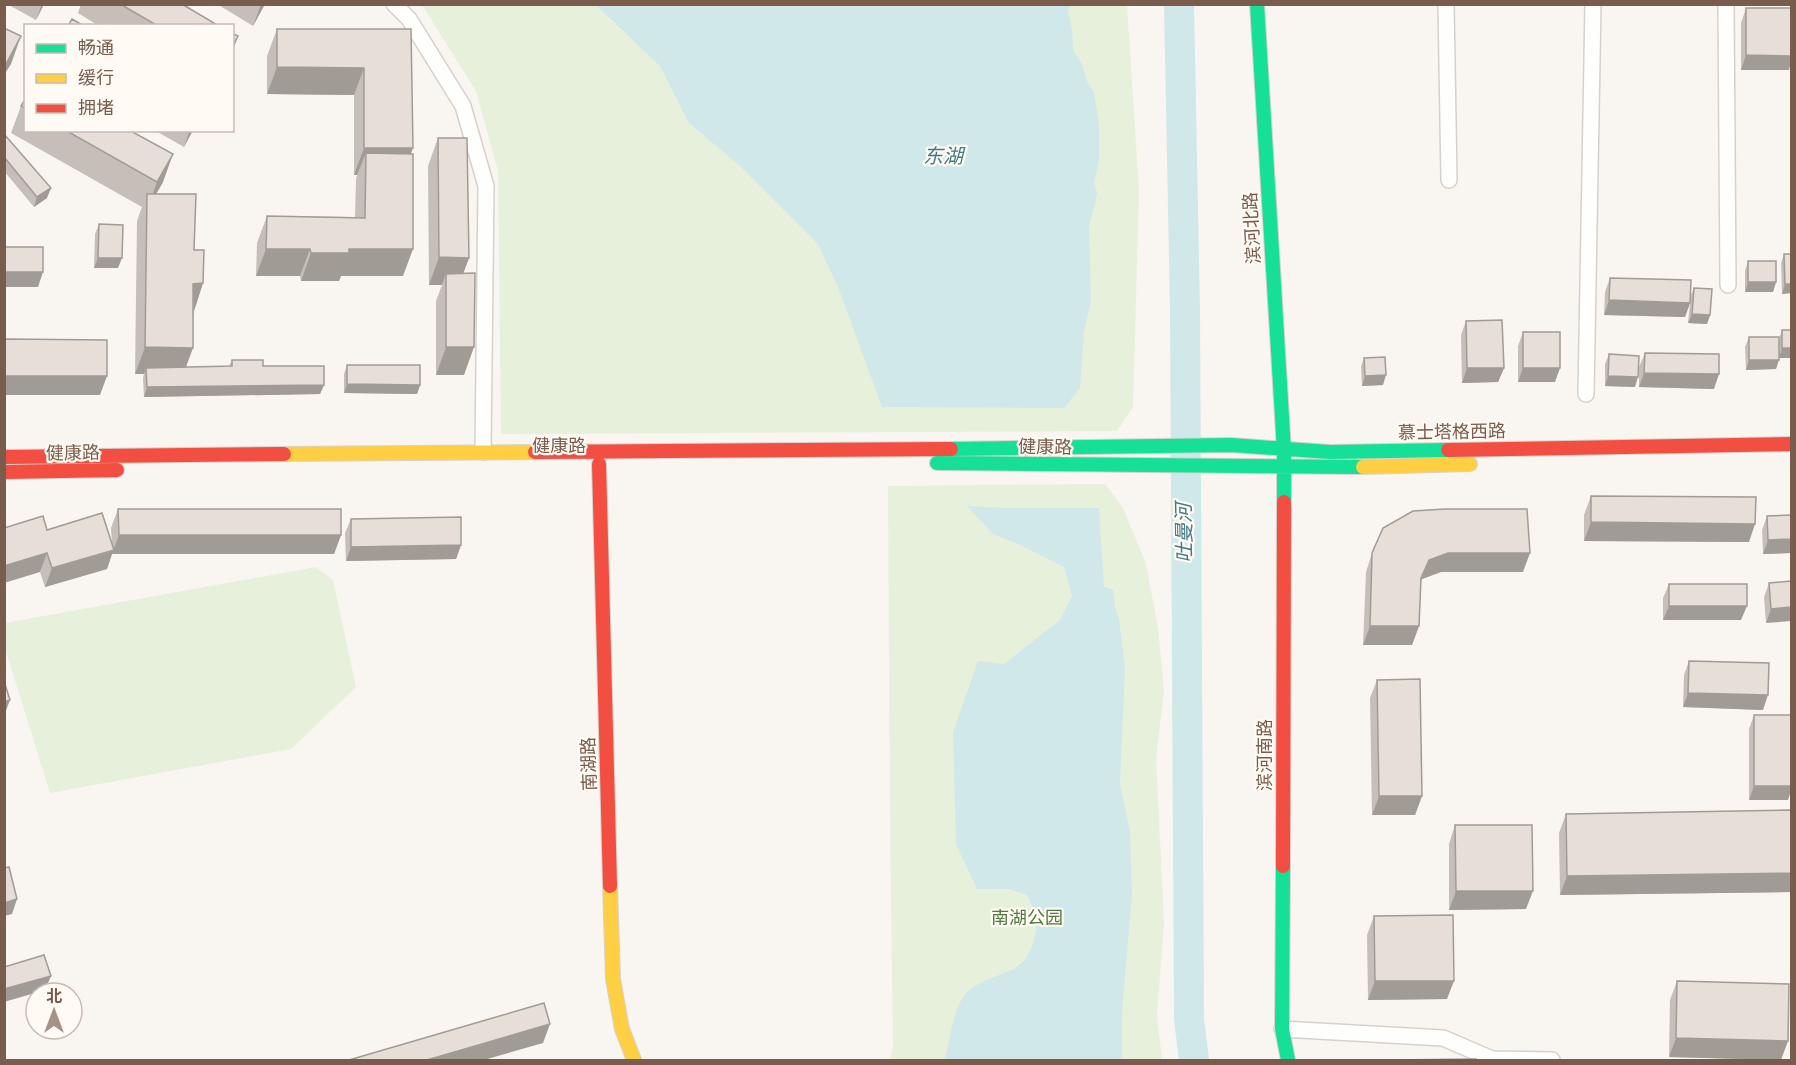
<svg xmlns="http://www.w3.org/2000/svg" width="1796" height="1065" font-family="'Public Sans','Noto Sans SC',sans-serif">
<style>
.green{fill:#e7f0db}
.water{fill:#d0e8ea}
.lines{fill:none;stroke-linecap:round;stroke-linejoin:round}
.river{stroke:#d0e8ea;stroke-width:30}
.street-casing{stroke:#d7d1cb;stroke-width:18}
.fast-casing{stroke:#d9d2cb;stroke-width:16}
.slow-casing{stroke:#d9d2cb;stroke-width:16}
.jam-casing{stroke:#d9d2cb;stroke-width:16}
.street{stroke:#fefefd;stroke-width:15}
.fast{stroke:#16e098;stroke-width:14}
.slow{stroke:#ffcf43;stroke-width:14}
.jam{stroke:#f24e42;stroke-width:14}
.wall{fill:#c6bfb9}
.shaded-wall{fill:#a19b96}
.building{fill:#e6ded7;stroke:#a19b96;stroke-width:1.5}
.labels{text-anchor:middle;stroke-width:4.5;stroke-linejoin:round;paint-order:stroke}
.street-label{font-size:18px;fill:#7a5c4d;stroke:#fffaf3}
.park-label{font-size:18px;fill:#537a41;stroke:#fffaf3}
.water-label{font-size:20px;font-style:italic;fill:#437c86;stroke:#fffaf3}
</style>
<rect width="100%" height="100%" fill="#f9f5f0"/>
<path class="green" d="M422,5H1127L1139,190L1133,407L1117,431L501,434L498,171L476,91Z
M1105,484L1123,508L1146,564L1158,628L1164,691L1156,758L1164,922L1157,1016L1162,1060H890L893,1045L890,829L888,486Z
M316,567L333,580L356,687L291,749L50,793L5,648V623Z"/>
<path class="water" d="M596,5H1070L1068,11L1072,29L1073,50L1082,64L1087,81L1094,93L1099,124V160L1094,183L1097,192L1096,200L1089,226L1091,300L1084,332L1080,388L1064,408L882,407L838,287L818,244L739,165L689,123L660,66Z
M967,506L1008,508H1099L1104,587L1113,590L1115,607L1119,619L1125,667L1120,784L1130,832L1132,895L1122,1011V1060H945C949,1043 954,1003 968,991C981,980 999,976 1014,969C1030,960 1039,934 1036,916C1035,910 1030,902 1027,895L1010,889H977L956,844L953,732L978,661L1004,664L1060,620L1072,596L1064,567L1018,544L993,534Z"/>
<g class="lines">
<path class="river" d="M1179,4L1185,310L1189,1019L1194,1060"/>
<defs>
<path id="street" d="M394,4L409,19L463,106L486,186L483,452
M1446,4L1449,180
M1726,4L1728,285
M1586,394L1593,4
M1282,1029L1443,1038L1492,1059L1552,1060"/>
<path id="fast" d="M1257,4L1284,450V502
M951,449L1231,445L1330,452L1448,450
M937,463L1363,467
M1283,866L1282,1029L1288,1060"/>
<path id="slow" d="M284,454L535,452
M1363,467L1470,464
M610,886L613,979L622,1029L634,1060"/>
<path id="jam" d="M1448,450L1792,444
M535,452L951,449
M4,457L284,454
M599,464L610,886
M4,472L117,470
M1283,866L1284,502"/>
</defs>
<use href="#street" class="street-casing"/>
<use href="#fast" class="fast-casing"/>
<use href="#slow" class="slow-casing"/>
<use href="#jam" class="jam-casing"/>
<use href="#street" class="street"/>
<use href="#fast" class="fast"/>
<use href="#slow" class="slow"/>
<use href="#jam" class="jam"/>
</g>
<path class="wall" d="M7,4H44L36,20Z
M81,4H182L219,26H99L78,13Z
M217,4H265L253,26Z
M1746,8L1789,70H1741V23Z
M277,29H411V154L403,276H341L339,281H301L300,276H256L257,243L267,216L355,217L356,180L357,175H354V95L267,94V56Z
M26,98V130H129L163,182L156,194L194,250L203,283L194,311L186,367L229,366L232,360L263,366L324,385L320,394L144,397L143,378L144,374H135L137,221L142,207L11,133L21,106Z
M154,130H193L184,147Z
M4,134L47,198L34,207L4,171Z
M438,138L469,258L463,273L464,375H436V301L442,285H429L428,166Z
M99,224L118,268H94L95,234Z
M1784,254L1791,293L1782,294L1781,263Z
M1748,261L1776,282L1773,292H1745V271Z
M1610,278L1690,297L1694,288L1710,315L1707,324L1688,323L1690,303L1685,317L1604,315L1605,292Z
M1466,321L1504,368L1498,382L1462,383L1461,335Z
M1782,330L1791,358H1779L1776,369L1746,370L1745,347L1749,337L1779,339Z
M1523,332L1555,382H1518V346Z
M1645,353L1714,389L1639,387V367Z
M1609,354L1635,387L1605,386V364Z
M1364,358L1383,385L1362,386L1361,367Z
M347,365L420,385L417,394L344,393V374Z
M1591,496L1749,542L1584,541V515Z
M118,509L341,535L334,554H112L107,569L45,587L40,572L47,530L112,544L111,528Z
M1791,515V553L1763,554L1762,530L1767,516Z
M351,519L461,545L456,559L346,561L345,533Z
M1372,553L1523,572H1441L1422,579L1420,582L1419,626L1412,645H1363L1366,572Z
M1791,581L1766,623L1764,597L1769,583Z
M1669,584L1741,620H1663V598Z
M1689,661L1763,710L1683,707L1684,675Z
M1791,661V688L1790,666Z
M1377,680L1422,796L1415,815H1372L1370,698Z
M1754,715L1788,800H1749V729Z
M1566,814L1791,892L1560,895L1559,833Z
M1455,825L1526,909L1449,910V844Z
M1374,916L1447,999L1368,1000L1367,935Z
M1677,981L1781,1060L1669,1057L1670,1000Z"/>
<path class="shaded-wall" d="M42,4H44L36,20Z
M261,4H265L253,26Z
M21,36L11,64L4,75V69L6,64Z
M238,36L232,53V47Z
M1746,55L1791,56V62L1789,70H1741Z
M277,67L364,68L354,95L267,94Z
M190,130H193L184,147Z
M364,148H413L403,175L366,153L357,175H354Z
M173,154L163,182L147,210L157,182Z
M51,188L47,198L34,207L37,197Z
M266,249H310L300,276H256Z
M349,249H413L403,276H341L339,281H301L311,253Z
M439,257L469,258L459,285L446,274L442,285H429Z
M98,258H122L118,268H94Z
M4,272H43L38,287H4Z
M1748,282H1776L1773,292H1745Z
M203,283L194,311L193,284Z
M1785,284H1791V293L1782,294Z
M1609,300L1690,303L1685,317L1604,315Z
M1692,314L1710,315L1707,324L1688,323Z
M145,347L193,348L183,375L146,368L144,374H135Z
M446,347H474L464,375H436Z
M1782,348H1791V358H1779Z
M1749,360H1779L1776,369L1746,370Z
M1467,368H1504L1498,382L1462,383Z
M1523,368H1560L1555,382H1518Z
M1644,373L1719,374L1714,389L1639,387Z
M1386,375L1383,385L1362,386L1365,376Z
M4,376H107L100,395H4Z
M1608,376L1638,377L1635,387L1605,386Z
M347,384L420,385L417,394L344,393Z
M324,385L320,394L144,397L147,387Z
M1591,522L1755,524L1749,542L1584,541Z
M119,535H341L334,554H112L107,569L45,587L52,568L113,551Z
M1791,539V553L1763,554L1768,540Z
M461,545L456,559L346,561L351,547Z
M47,553L40,572L4,583V566Z
M1448,553H1530L1523,572H1441L1422,579L1414,597L1429,560Z
M1669,606H1747L1741,620H1663Z
M1791,607V621L1766,623L1771,609Z
M1370,626H1419L1412,645H1363Z
M1688,693L1768,695L1763,710L1683,707Z
M10,700L4,716V702Z
M1754,786H1791V791L1788,800H1749Z
M1379,796H1422L1415,815H1372Z
M1791,873V892L1560,895L1567,876Z
M1456,891H1533L1526,909L1449,910Z
M17,899L12,914L4,916V903Z
M51,976L45,990L4,1002V989Z
M1375,981H1454L1447,999L1368,1000Z
M550,1024L543,1043L484,1060H427Z
M1676,1038L1788,1041L1781,1060L1669,1057Z"/>
<path class="building" d="M120,4H182L219,26H158Z
M1746,8H1791V56L1746,55Z
M72,19L84,26H68Z
M4,28L21,36L6,64H4Z
M277,29H411L413,148H364V68L277,67Z
M232,33L238,36L232,47Z
M26,98V108L21,106Z
M65,130H129L173,154L157,182Z
M4,134L51,188L37,197L4,157Z
M438,138H467L469,258L439,257Z
M366,153L413,154V249H349V253H311L310,249H266L267,216L365,218Z
M147,194H196L194,250H204L203,283L193,284V348L145,347Z
M99,224L123,225L122,258H98Z
M4,247H43V272H4Z
M1784,254H1791V284H1785Z
M1748,261H1776V282H1748Z
M475,273L474,347H446V274Z
M1610,278L1691,280L1690,303L1609,300Z
M1694,288L1712,289L1710,315L1692,314Z
M1502,320L1504,368H1467L1466,321Z
M1782,330H1791V348H1782Z
M1523,332H1560V368H1523Z
M1749,337H1779V360H1749Z
M4,339L107,340V376H4Z
M1645,353L1719,354V374L1644,373Z
M1609,354L1639,356L1638,377L1608,376Z
M1385,357L1386,375L1365,376L1364,358Z
M232,360H263V366H324V385L147,387L146,368L232,366Z
M347,365H420V385L347,384Z
M1591,496L1756,497L1755,524L1591,522Z
M118,509H341V535H119Z
M1445,509H1527L1530,553H1448L1429,560L1421,578L1419,626H1370L1372,553L1383,528L1413,511Z
M102,513L114,550L52,568L47,553L4,566V528L43,516L47,530Z
M1791,515V539L1768,540L1767,516Z
M461,517V545L351,547V519Z
M1791,581V607L1771,609L1769,583Z
M1669,584H1747V606H1669Z
M1689,661L1769,663L1768,695L1688,693Z
M1420,679L1422,796H1379L1377,680Z
M4,681L10,700L4,702Z
M1754,715H1791V786H1754Z
M1791,810V873L1567,876L1566,814Z
M1455,825H1532L1533,891H1456Z
M9,867L17,899L4,903V868Z
M1453,915L1454,981H1375L1374,916Z
M44,955L51,976L4,989V967Z
M1677,981L1789,984L1788,1041L1676,1038Z
M544,1003L550,1024L427,1060H349Z
M1476,1059V1060H1388Z"/>
<g class="labels">
<g class="street-label">
<text transform="translate(1252 228) rotate(-93)" y="6">滨河北路</text>
<text transform="translate(1452 432) rotate(-1)" y="6">慕士塔格西路</text>
<text x="559" y="452">健康路</text>
<text transform="translate(1045 447) rotate(1)" y="6">健康路</text>
<text transform="translate(73 453) rotate(-1)" y="6">健康路</text>
<text transform="translate(1265 755) rotate(-90)" y="6">滨河南路</text>
<text transform="translate(589 764) rotate(-92)" y="6">南湖路</text>
</g>
<g class="park-label">
<text x="1027" y="924">南湖公园</text>
</g>
<g class="water-label">
<text x="943" y="163">东湖</text>
<text transform="translate(1184 533) rotate(-91)" y="7">吐曼河</text>
</g>
</g>
<rect width="1796" height="1065" fill="none" stroke="#7a5c4d" stroke-width="12"/>
<rect x="24" y="24" width="210" height="108" fill="#fffaf3" stroke="#cabbb1" stroke-width="1.5"/>
<rect x="36" y="44" width="30" height="9" fill="#16e098" stroke="#cabbb1" stroke-width="1.5"/>
<text x="78" y="54" font-size="18" fill="#7a5c4d">畅通</text>
<rect x="36" y="74" width="30" height="9" fill="#ffcf43" stroke="#cabbb1" stroke-width="1.5"/>
<text x="78" y="84" font-size="18" fill="#7a5c4d">缓行</text>
<rect x="36" y="104" width="30" height="9" fill="#f24e42" stroke="#cabbb1" stroke-width="1.5"/>
<text x="78" y="114" font-size="18" fill="#7a5c4d">拥堵</text>
<g transform="translate(54 1011)"><circle r="28" fill="#fffaf3" stroke="#cabbb1" stroke-width="1.5"/>
<path d="M0-4.5L10 22L0 15L-10 22Z" fill="#a69286"/>
<text y="-9" font-size="16" font-weight="bold" text-anchor="middle" fill="#7a5c4d">北</text>
</g>
</svg>
